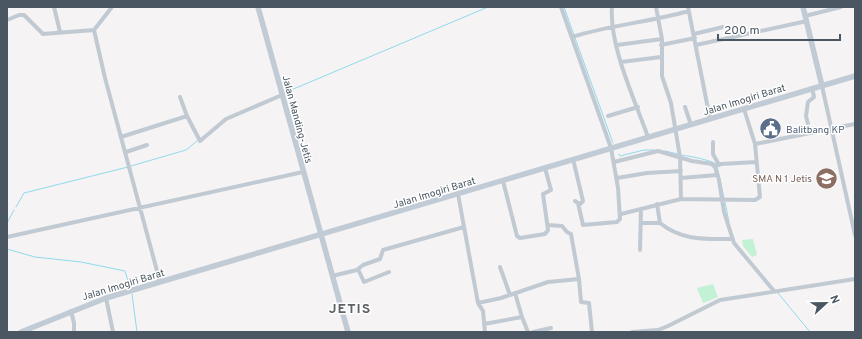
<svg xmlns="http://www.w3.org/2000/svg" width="862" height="339" font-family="Overpass,sans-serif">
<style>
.green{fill:#c3f1d5}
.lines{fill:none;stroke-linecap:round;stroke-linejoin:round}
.stream{stroke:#90daee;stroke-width:1}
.street{stroke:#c1cad2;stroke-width:4}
.secondary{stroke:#c1cbd6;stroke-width:5.5}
.labels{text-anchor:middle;stroke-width:3;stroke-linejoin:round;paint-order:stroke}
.street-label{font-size:10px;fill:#4a5661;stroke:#fff}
.service-label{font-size:10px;fill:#4e5e75;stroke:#fff;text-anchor:start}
.education-label{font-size:10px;fill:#785e54;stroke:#fff;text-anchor:end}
.district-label{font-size:14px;font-weight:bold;letter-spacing:1px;fill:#5f6368;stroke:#fff}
</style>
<rect width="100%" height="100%" fill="#f5f3f3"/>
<path class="green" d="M753,239L757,255L752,257L743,246L742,240Z
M713,284L718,297L703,303L697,288Z"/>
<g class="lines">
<path class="stream" d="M564,7L574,35
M575,38L613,143
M284,93L488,7
M665,151L678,154
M619,154L620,156L644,150H654
M681,155C689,156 711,160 716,164
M131,166L186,150L197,141
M717,166L724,198
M725,202L729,222
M16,207L24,193L128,167
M7,223L14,210
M7,249L35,257L81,262L125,271L130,287
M778,293L810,332
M132,294L137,332"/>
<path class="street" d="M54,7L60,32
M561,7L611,148L618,188L620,219L617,222L583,225L578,203L575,201
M612,7C609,46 635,100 648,137
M656,7L662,39V76L671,103L680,157L681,199L755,200L760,197L755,144L744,109
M688,7L710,119
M805,16L841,7
M7,20L19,15H24L43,34L94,30L112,7
M94,30L105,78L160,282
M694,34L723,27
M572,37C610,25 650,22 689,11
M617,45L662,39
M661,45L695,38
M696,45L807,21
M621,62L661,57
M822,86L855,235
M180,97L187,116
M685,107L691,125
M608,116L638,107
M808,124L806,116L808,102L814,97L812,88
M121,137L187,116L200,141L226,119L282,95
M713,142V154L719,165
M755,144L855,124
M126,152L147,145
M573,159L583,201L579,205
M614,162L658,151L692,161L712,164L715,167L719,180L724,212L734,243L774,291
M715,166L721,164L756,162
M617,178L647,173L681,171
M681,178L717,175
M503,181L517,236L520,238L545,234L548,230L543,194L551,190L545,168
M458,194L478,303L483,311L485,332
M657,204L660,223
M621,214L681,199
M641,223H660C682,241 706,239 733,239
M548,225L562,226L567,232L571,234L579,279
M7,237L303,172
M640,250L641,209
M500,267L510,295
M358,269L364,282L389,272
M332,276L357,270L363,265L380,259L383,250L464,227
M515,293L522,317
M106,298L113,332
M478,303L501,298L548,282L579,279L581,302L589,303L592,332
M71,311L74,323V332
M484,324L522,317L528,332
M533,332L551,328
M632,332L658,330L668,326L720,300L855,279"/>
<path class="secondary" d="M258,7L348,332
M803,7L822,86
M21,332L106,298L855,76"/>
</g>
<defs>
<symbol id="civic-disc" viewBox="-11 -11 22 22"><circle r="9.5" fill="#5c6f8a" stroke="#fff"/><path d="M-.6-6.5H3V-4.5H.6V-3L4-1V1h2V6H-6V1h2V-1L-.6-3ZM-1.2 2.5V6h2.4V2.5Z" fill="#fff"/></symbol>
<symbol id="school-disc" viewBox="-11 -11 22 22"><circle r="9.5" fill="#8d6e63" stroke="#fff"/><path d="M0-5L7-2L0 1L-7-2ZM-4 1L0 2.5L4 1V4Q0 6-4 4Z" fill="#fff"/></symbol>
</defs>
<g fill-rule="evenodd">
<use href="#civic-disc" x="758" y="116" width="25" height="25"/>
<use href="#school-disc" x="814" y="166" width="25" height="25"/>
</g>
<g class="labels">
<g class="street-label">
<text transform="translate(744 99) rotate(-17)" y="4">Jalan Imogiri Barat</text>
<text transform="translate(298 119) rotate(75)" y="4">Jalan Manding-Jetis</text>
<text transform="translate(434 192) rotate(-17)" y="4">Jalan Imogiri Barat</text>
<text transform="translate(123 284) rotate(-17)" y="4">Jalan Imogiri Barat</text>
</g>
<g class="service-label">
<text x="786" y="133">Balitbang KP</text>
</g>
<g class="education-label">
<text x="812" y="182">SMA N 1 Jetis</text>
</g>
<g class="district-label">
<text x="350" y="313">JETIS</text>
</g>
</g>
<rect width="862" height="339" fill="none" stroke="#4a5661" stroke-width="16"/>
<g transform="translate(826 303) rotate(68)" stroke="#ffffff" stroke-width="3" paint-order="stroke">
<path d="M0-3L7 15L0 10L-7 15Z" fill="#4a5661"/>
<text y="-6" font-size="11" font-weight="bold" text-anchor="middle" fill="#4a5661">N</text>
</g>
<path d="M718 34v6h122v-6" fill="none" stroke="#4a5661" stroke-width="2"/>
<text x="724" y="34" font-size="12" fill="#4a5661" stroke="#ffffff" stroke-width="3" paint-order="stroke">200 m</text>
</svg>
